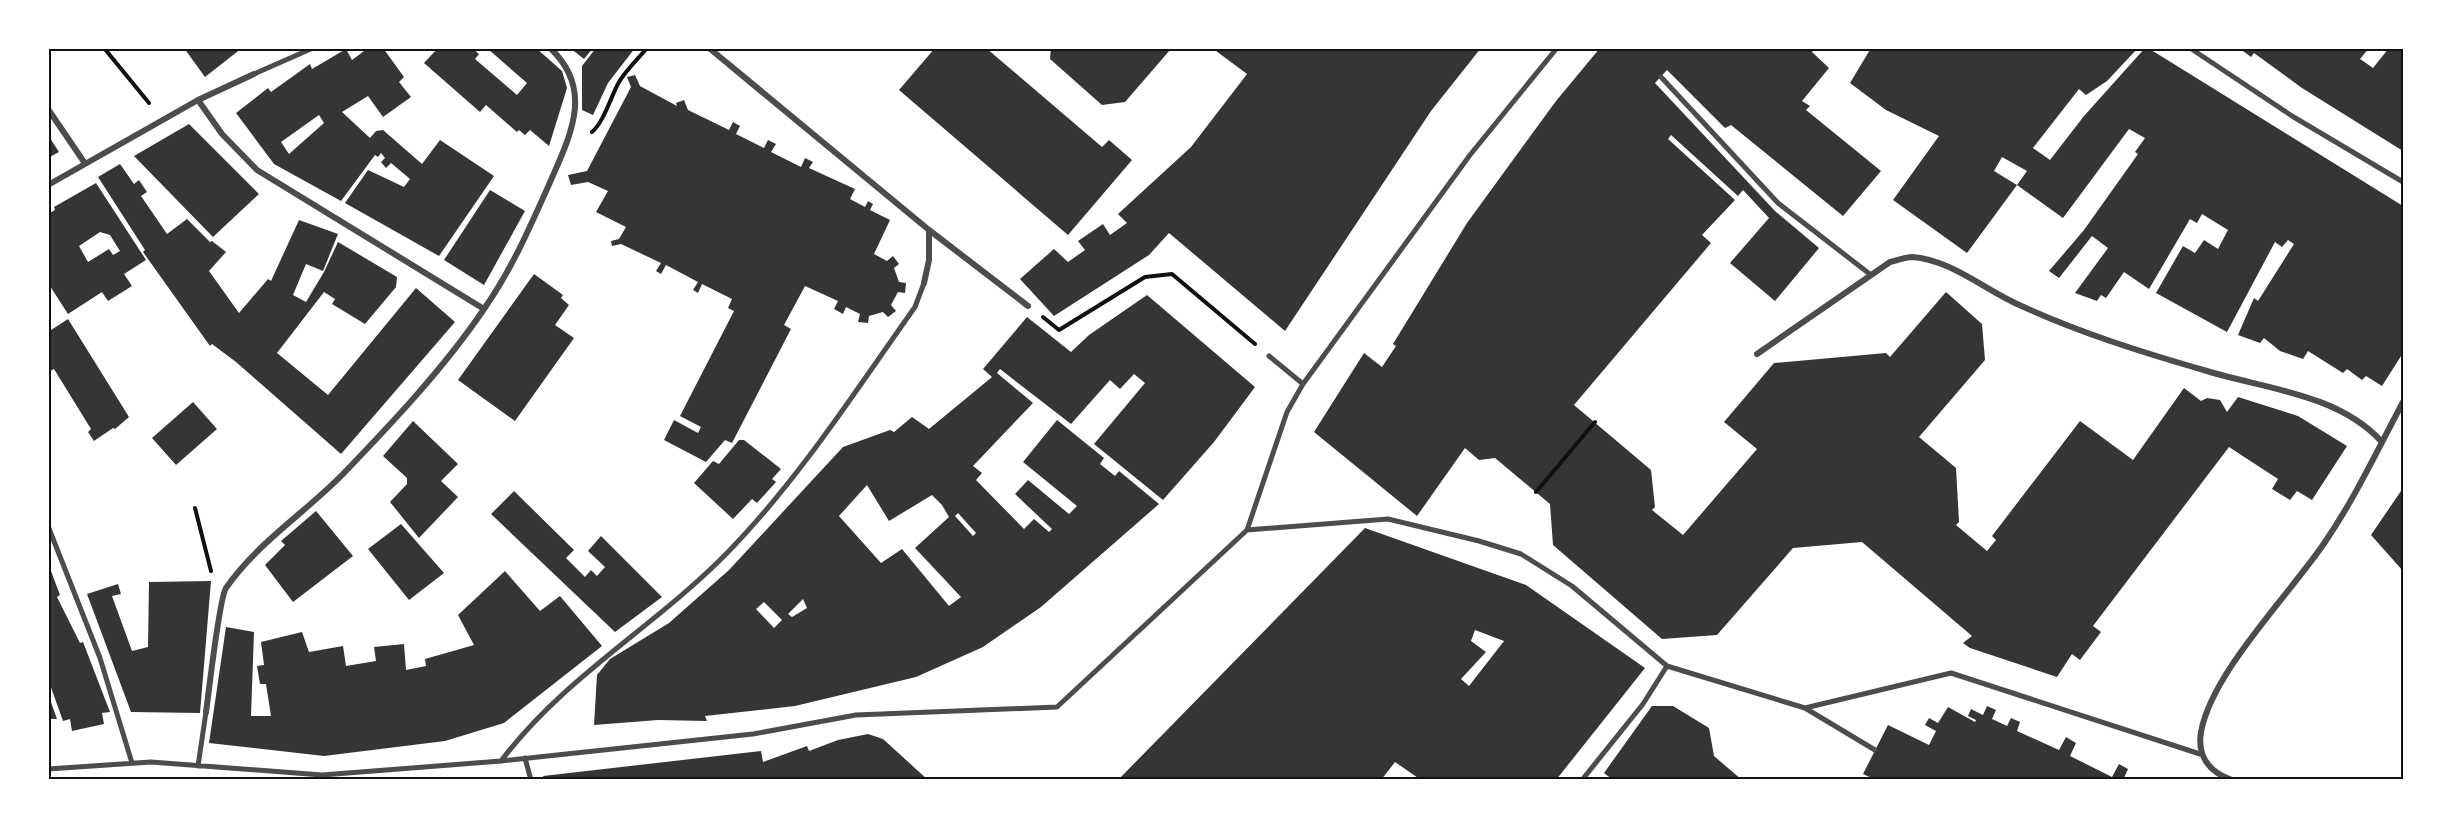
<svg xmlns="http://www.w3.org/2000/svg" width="2451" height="828" font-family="Lato,sans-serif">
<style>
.building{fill:#353535;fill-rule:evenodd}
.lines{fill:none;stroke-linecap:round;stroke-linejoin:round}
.path{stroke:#111;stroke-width:4}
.pedestrian{stroke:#4c4c4c;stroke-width:5}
.minor{stroke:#4c4c4c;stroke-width:6}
.neatline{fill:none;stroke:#111;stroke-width:2}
</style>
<rect width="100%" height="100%" fill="#fff"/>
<path class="building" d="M184,48H242L205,77Z
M368,48H383L404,77L399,82L411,97L383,117L368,96L342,112L370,138L376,131L383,130L422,164L440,140L494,176L439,256L345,203L368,170L404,187L410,179L391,163L386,168L381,162L385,158L381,153L378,157L375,155L341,201L274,164L236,113L268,88L271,92L310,64L312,69L346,49L352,60ZM319,115L324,123L289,154L281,142Z
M438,48H472L479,54L475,59L517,95L527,83L487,48H536L562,71L567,88L549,146L530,130L525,135L519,130L517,132L486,105L480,112L424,63Z
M570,48H593L584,59Z
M596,48H635L608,83L593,115L582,110V66Z
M935,48H986L1102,147L1109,140L1132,160L1068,235L899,90Z
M1051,48H1169L1170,50L1125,102L1102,105L1050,59Z
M1212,48H1481L1431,111L1285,331L1169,233L1149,255L1054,316L1020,279L1054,249L1068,262L1085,250L1078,241L1103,224L1110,235L1127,223L1118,214L1191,147L1247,74Z
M1600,48H1815L1812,52L1829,68L1802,101L1810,106L1806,110L1881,171L1843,216L1731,125L1725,128L1667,70L1655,83L1775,211L1819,248L1775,301L1730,263L1769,218L1743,190L1738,196L1671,135L1668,139L1735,200L1702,235L1711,243L1574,405L1651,470L1655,507L1652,510L1683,535L1757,449L1724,422L1774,363L1886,353L1890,357L1946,292L1982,324L1985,360L1919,437L1956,468L1959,522L1956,525L1987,551L1996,540L1992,536L2080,421L2133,460L2184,388L2201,401L2207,398L2220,400L2227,412L2238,397L2298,416L2347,446L2312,500L2297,491L2290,500L2272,489L2278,479L2229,447L2093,626L2101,632L2080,660L2072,654L2057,677L1970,648L1963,643L1972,636L1862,542L1793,548L1717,635L1662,639L1553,545L1550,504L1495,458L1479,460L1465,448L1417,516L1314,432L1364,353L1382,367L1396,346L1393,344L1467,223L1556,101Z
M1871,48H2138L2107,81L2086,95L2079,89L2033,148L2050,160L2084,116L2145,48H2148L2403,206V353L2382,386L2366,376L2362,380L2347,369L2343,373L2308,351L2303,359L2280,351L2264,338L2260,343L2238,335L2254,298L2258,301L2294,244L2288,240L2282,247L2275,242L2227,332L2156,293L2183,246L2195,253L2204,240L2218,249L2228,230L2202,214L2197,223L2190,219L2149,289L2124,272L2106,298L2101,295L2097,301L2075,293L2108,248L2092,236L2059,278L2049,271L2084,230L2138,154L2135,152L2145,138L2129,129L2063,218L2017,185L2027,171L2002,157L1994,171L2017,185L1967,253L1893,200L1939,136L1886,110L1850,83Z
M2239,48H2369L2360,59L2373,68L2389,48H2403V151L2302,88L2254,53L2251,57Z
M635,75L640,86L677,106L676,103L684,100L688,110L729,130L733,122L740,126L736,134L764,148L768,140L776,144L771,152L801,167L805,158L813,162L809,168L855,189L850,199L865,207L868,201L873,204L870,210L890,220L874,254L887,261L893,256L899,264L894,268L899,282L906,283L905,293L898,292L891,305L896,311L888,317L883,312L869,316L868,323L858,322L860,314L846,307L843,314L834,309L838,301L805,286L784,325L791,329L732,443L725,440L706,462L664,440L674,420L698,433L701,427L680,416L734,311L728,308L732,299L702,284L698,293L693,290L698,282L666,265L661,274L656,271L661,263L621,244L612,246L611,241L619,239L626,227L596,212L608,191L588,182L571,185L568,175L587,171L631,87L627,77Z
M189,124L259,194L213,237L134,156Z
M48,135L59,152L48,158Z
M120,164L134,184L139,180L147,192L141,196L167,234L187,219L210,242L212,241L226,252L209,271L239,313L268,279L271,281L299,220L338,234L323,271L306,264L293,295L306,302L324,272L338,242L397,277L396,287L365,324L332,304L335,299L324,292L277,353L328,395L416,288L455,322L341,454L236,362L212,344L210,346L143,252L145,250L98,177Z
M96,183L146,260L124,274L132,286L108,301L102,292L68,314L48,283V214L55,210L54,207ZM100,232L110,235L120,251L113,255L109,249L88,262L79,246Z
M490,190L525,211L484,285L444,260Z
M534,274L563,295L561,298L569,305L555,325L574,338L515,421L458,380Z
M1147,295L1255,387L1214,442L1163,500L1094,444L1145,383L1134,374L1120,389L1110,380L1071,424L1000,369L997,373L1033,403L973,466L982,473L976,480L1024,529L1034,519L1049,532L1052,529L1015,494L1028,480L1069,514L1077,506L1023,462L1057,420L1104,458L1100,464L1115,476L1119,471L1159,504L1041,607L983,647L916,677L795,706L705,716L707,721L658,720L594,725L597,675L610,659L669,623L729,570L843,447L890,430L894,432L912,417L929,429L992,377L983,369L1027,317L1071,352L1089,335ZM867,485L889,521L932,495L942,505L949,517L915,548L961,597L949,606L902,549L881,563L839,516ZM958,513L976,533L973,536L955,516ZM803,599L807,608L792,617L788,614ZM764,602L782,620L774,628L756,609Z
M68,319L129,417L115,429L113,428L94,441L88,432L91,429L54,369L48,372V332Z
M193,402L217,429L176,465L152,438Z
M413,421L458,464L441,481L458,497L419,538L390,502L407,484V478L383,456Z
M739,440H744L781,469L772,479L776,482L757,503L752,499L733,519L694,483L713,461L719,464Z
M2403,488V571L2371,535Z
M514,491L574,550L566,558L585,577L591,570L597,576L605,567L588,551L601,536L662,597L615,632L491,514Z
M316,511L353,556L293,602L265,565L285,545L281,541Z
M401,524L444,573L409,600L368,549Z
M1365,528L1526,585L1645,668L1556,780H1421L1395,762L1381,780H1118ZM1475,630L1504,641L1469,686L1461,679L1486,652L1471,641Z
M48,563L60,595L57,597L80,643L83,642L110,712L102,713L104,724L72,731L70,719L63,721L48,679Z
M505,571L540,611L560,596L602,646L504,723L445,741L324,756L209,743L226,627L254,632L251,716H271L266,684H260L257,666L264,665L261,642L302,632L309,652L343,646L346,666L376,661L374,647L404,644L406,670L426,666L425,659L474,645L458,615Z
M211,581L200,713L131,712L87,594L118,584L121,594L112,596L132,651L148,647L149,582Z
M48,694L57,719H48Z
M1652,706H1673L1709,728L1714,756L1742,780H1613L1604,773Z
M1987,706L1996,710L1992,719L2007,726L2011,718L2020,722L2017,731L2059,750L2066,737L2076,743L2070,756L2112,777L2119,764L2128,769L2123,780H1876L1863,774L1888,725L1929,745L1936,731L1925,725L1929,718L1938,723L1948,707L1975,722L1976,720L1968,716L1971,709L1983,715Z
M868,734L883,739L928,780H544L543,776L761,751L763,762L807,746L809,751L838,740Z"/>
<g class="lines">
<path class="path" d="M104,48L149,103
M592,132C604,122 611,96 619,82C627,69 638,59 647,48
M1043,317L1059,330L1145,277L1172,274L1255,344
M1536,492L1595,422
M195,508L211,571"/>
<path class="pedestrian" d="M2190,48L2292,116L2403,182
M254,74L313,48
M1661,77L1778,203L1871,275
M1269,356L1303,384
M48,526L100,658L132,763
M1247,530L1287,412L1303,384L1470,155L1557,48
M1805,708L1951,673L2200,754
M525,758L531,780
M501,761C564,677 656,626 728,552C800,478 856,390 915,307L924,283
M198,766L206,712
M48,769L151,762L322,775L501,761L753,734L856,715L1057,707L1247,530L1388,519L1479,541L1521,554L1572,586L1667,666L1805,708L1875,750
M1582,780L1643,704L1667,666"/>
<path class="minor" d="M709,48L929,230L1028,306
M198,100L222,134L257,170L484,309
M48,109L84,162
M48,185L198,100L254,74
M924,283L929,260V230
M1757,354L1890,262C1896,261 1905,257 1912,257C1948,259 1983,288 2015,303C2077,332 2141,352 2207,371C2266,389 2338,394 2381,441
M48,525V526
M206,712C209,692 219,599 226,588C257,543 306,512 343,474C393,422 444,368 484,309C512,269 531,225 551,180C571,134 594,89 550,48
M2232,780C2209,772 2197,756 2201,732C2212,672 2290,594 2325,542C2355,498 2378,449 2403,402"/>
</g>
<rect width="2451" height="828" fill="none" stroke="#ffffff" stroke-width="99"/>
<rect x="50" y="50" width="2352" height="728" class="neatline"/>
</svg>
